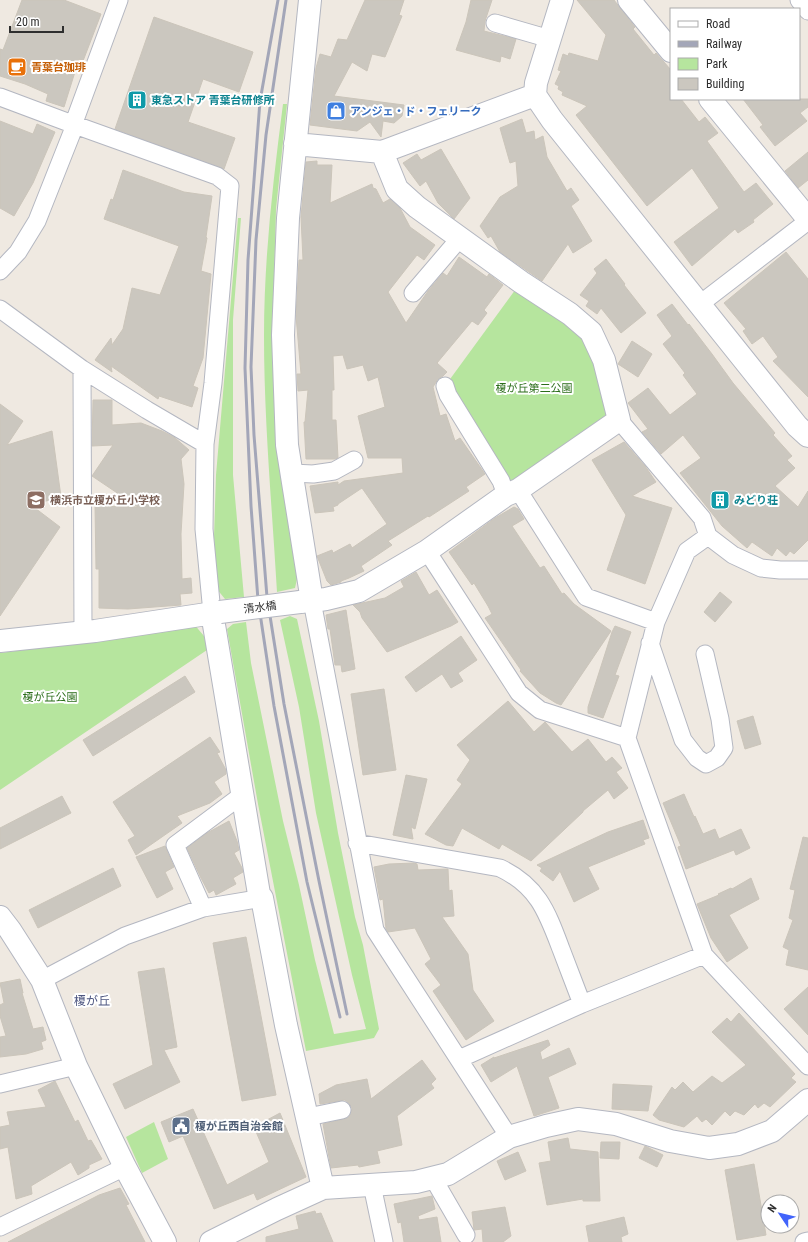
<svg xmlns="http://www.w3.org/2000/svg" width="808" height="1242" font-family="'Roboto Condensed','Noto Sans JP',sans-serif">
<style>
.green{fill:#b6e59e}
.building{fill:#cbc7bf;stroke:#cbc5ba}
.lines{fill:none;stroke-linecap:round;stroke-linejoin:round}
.street-casing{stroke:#b4b7c1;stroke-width:19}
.secondary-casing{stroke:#b4b7c1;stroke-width:24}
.street{stroke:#fff;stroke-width:17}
.secondary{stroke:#fff;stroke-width:22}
.rail{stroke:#a3a6b8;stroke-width:3}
.secondary-bridge-casing{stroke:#b4b7c1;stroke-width:24;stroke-linecap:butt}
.secondary-bridge{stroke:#fff;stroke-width:22}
.labels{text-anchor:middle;stroke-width:4;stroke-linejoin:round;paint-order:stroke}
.food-label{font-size:11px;font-weight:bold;fill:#c56008;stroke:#fff;text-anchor:start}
.culture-label{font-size:11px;font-weight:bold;fill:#0d838f;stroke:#fff;text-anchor:start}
.shop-label{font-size:11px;font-weight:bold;fill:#366cbe;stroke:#fff;text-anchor:start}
.park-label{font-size:11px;fill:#2c6e1b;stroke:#fff}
.education-label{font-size:11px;font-weight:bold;fill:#785e54;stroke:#fff;text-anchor:start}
.street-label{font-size:11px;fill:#2e2e2e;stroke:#fff}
.service-label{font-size:11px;font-weight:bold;fill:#4e5e75;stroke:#fff;text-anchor:start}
.neighbourhood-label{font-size:12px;fill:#4d5680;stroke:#fff}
</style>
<rect width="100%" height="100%" fill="#efe9e1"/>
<path class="green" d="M283,104H287L276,209L273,325L277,434L297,579L295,588L277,592C272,507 264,421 264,336C264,258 273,181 283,104Z
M238,218H241L233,320V475L244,597L225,599L216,588L214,537L216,475Z
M518,286L591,332L619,420L518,490L501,481L445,386Z
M290,616L297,619L319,721L338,833L355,917L363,945L379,1029L374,1038L306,1051L258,804L227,629L233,624L246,622L251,663L283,821L299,885L315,960L334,1034L366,1029L352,975L316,813L299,707L280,620Z
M193,623L204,636L207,650L0,790V653L54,646Z
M154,1122L168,1159L142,1173L126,1137Z"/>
<path class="building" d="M22,0H64L101,14L83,61L79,59L64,107L46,101L48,94L25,84L0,76V49L3,50Z
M365,0H404L399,15L402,16L385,57L372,54L367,71L352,62L334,96L404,105L402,116L394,123L383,121L381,137L370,122L357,131L310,125L316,68L320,54L331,57L338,39L347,40Z
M471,0H492L485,21L484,31L516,39L510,59L501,56L500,62L456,50L466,22Z
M577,0H614L635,27L633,29L654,55L656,53L671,70V99H681L699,122L705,117L718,133L707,141L744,192L756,183L773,204L753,220L754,222L738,233L735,229L692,266L674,242L719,208L692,168L647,206L576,115L587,106L562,95L563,92L558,89L559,86L555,84L561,71L558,70L563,54L568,56L569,53L598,61L606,35Z
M154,17L253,52L239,92L203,79L188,122L235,138L224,169L115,129Z
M743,99H808V107L800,113L807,121L775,146L760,127L763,125Z
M522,119L526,133L534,131L535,140L543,136L547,157L567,191L571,188L579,200L571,206L592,241L573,253L568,244L542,281L500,252L491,236L488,238L480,226L500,197L518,186L516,161L510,163L500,128Z
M0,121L33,134L37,124L55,132L33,183L14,216L0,208Z
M441,149L470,198L454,219L438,203L426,181L420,186L403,163L417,154L421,160Z
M808,152V180L798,188L785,171Z
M317,161V165H332L330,203L372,184L373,188L376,189L383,203L390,199L400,208L410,227L435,245L424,260L417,255L388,292L406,323L428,291L443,273L447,276L459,257L487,277L489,274L503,285L484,310L487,313L478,325L472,321L437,363L447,372L443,376L438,379L433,387L440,416L446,414L455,441L460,438L485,474L466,487L469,491L429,517L428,516L388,541L392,545L361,566L364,571L349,578L341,581V582L331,585L327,581L317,556L332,550L333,553L350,544L352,548L387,524L362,488L338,504V505L333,507L334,511L315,513L310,486L338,482V485L344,481L403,473L402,458H368L358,416L385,407L378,377L368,381L363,365L347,369L343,355L333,356L334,390H332V420H336L338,458L335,459H306L304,422H305L308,390L298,391L297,374H301L296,316L299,260H303L301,217L306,162Z
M123,170L184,192L212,196L206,237L207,238L201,271L211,274L203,358L193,386L198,388L192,407L159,396L158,399L111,366L112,372L95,360L111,338L112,345L123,329L132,288L160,295L179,246L104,219L111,199L113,200Z
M786,252L808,279V397L773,361L778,357L763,336L752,344L743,331L746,329L724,303Z
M606,259L625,284L624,285L646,313L621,333L601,308L597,314L586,306L589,301L580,295L597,273L594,269Z
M672,304L688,325L689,324L712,354L733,383L775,433L773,435L792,456L787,460L795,468L775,486L798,507L808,491V540L794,554L790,551L786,556L777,548L772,556L752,542L747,548L722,526L680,473L701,458L683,435L661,454L642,432L648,429L628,403L648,388L670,415L697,394L683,375L685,373L663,344L672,336L657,315Z
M632,341L652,354L638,377L618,364Z
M93,400H112V425L141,423L162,431L174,437L189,450L181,459L184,484L181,534L182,579L191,578L192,593L180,594L181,605L128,609L99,608V569H96L95,506L138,507L92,476L113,445L92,446Z
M0,404L23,421L7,445L52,431L61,497L31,505L60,527L0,616Z
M624,442L645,466L656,482L632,496L672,508L645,584L607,570L626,515L592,460Z
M514,507L518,509L524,519L512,526L540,568L544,566L562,594L564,593L574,604L611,631L561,705L556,703L540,693L520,671L521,670L485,618L492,614L488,606L474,583L472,585L449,552L495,518Z
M416,572L429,595L437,590L458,622L451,626L387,652L362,618L360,612L353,605L385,598L404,587L401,581Z
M720,592L732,602L715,622L704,612Z
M346,610L355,669L342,672L341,665H335L330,629H328L326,615Z
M615,626L631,632L615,675L619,676L603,718L588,713V707L612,632Z
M461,636L477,660L458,673L463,681L451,688L442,674L416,692L405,677Z
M185,676L195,692L93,756L83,740Z
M384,689L396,770L363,775L351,694Z
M508,701L534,732L545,722L572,752L588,739L606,762L612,757L622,768L616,772L628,788L614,799L608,790L583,811V812L531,861L502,844L499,849L462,828L453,846L446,845L425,834L462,784L457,780L470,760L457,745Z
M753,716L761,744L745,749L737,721Z
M210,737L220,752L217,753L226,770V774L214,782L222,794L210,803L177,816L182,823L136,855L128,840L135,836L113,802Z
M406,775L427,779L415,829L411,827L413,839L393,835Z
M684,794L694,817L695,816L703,834L715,829L719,839L741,829L750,848L736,855L734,850L686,869L678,847L681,846L663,803Z
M62,796L71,813L0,849V828Z
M643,820L649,838L643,840L645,844L588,867L599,889L574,902L560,871L553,881L540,871L542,868L537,865L608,832Z
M229,821L237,841L239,850L234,853L242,868L243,872L233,878L236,884L216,895L214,890L209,893L201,878L187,848L207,833Z
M803,837L808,838V970L786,965L789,950L783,947L793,920L789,918L795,890L790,889Z
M165,846L174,867L165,872L173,889L157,898L136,857Z
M414,863L417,864L418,870L448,869L449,891L452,890L454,916L442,917L468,954L473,990L494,1021L466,1040L433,991L441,985L425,964L431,959L415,928L388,932L386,929L383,899L380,900L374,867L389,864Z
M113,868L121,886L38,928L29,910Z
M751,878L759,899L729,915L748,948L727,962L711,938L697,904L719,895L718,894L731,888L732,889Z
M246,937L276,1095L242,1101L213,943Z
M164,968L177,1047L164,1050L180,1082L125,1109L113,1084L153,1065L138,972Z
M20,979L23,993H22L33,1029L43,1027L46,1040L41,1042L43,1049L26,1054L0,1057V1037L6,1036L0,1016V1005L4,1003L0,983Z
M808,987V1035L784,1009Z
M739,1013L795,1074L791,1078L796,1082L770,1107L764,1103L758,1108L755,1104L744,1115L735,1111L730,1116L725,1111L712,1125L706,1119L702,1122L697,1116L684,1127L659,1120L653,1115L672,1087L675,1090L683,1082L693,1092L712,1076L722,1083L746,1065L712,1032L727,1018L731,1022Z
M548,1040L550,1045L540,1052L542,1060L569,1048L576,1064L548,1077L559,1108L534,1116L517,1066L491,1082L481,1065L494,1057V1058Z
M422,1060L436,1079L431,1084L434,1088L397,1116L402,1145L377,1151L380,1163L359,1167L358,1165L331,1168L323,1124L348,1118L351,1114L352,1108L349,1103L345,1100L320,1104L319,1094L336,1085L367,1079L371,1099Z
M55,1081L75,1122L78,1120L88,1141L91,1140L102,1159L89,1165V1168L78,1175L71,1162L31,1186L32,1194L16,1199L8,1147L0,1149V1127L10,1125L7,1112L46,1107L38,1090Z
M613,1084L652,1086L648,1111L612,1109Z
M193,1109L227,1185L269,1162L254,1127L280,1113L306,1177L257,1200L254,1193L214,1209L183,1136L169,1142L161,1122Z
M568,1138L570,1149L598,1152L600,1201H583V1199L547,1205L539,1163L551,1161L548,1142Z
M601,1142H620L619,1159L600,1158Z
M645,1146L663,1155L657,1167L639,1158Z
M518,1152L526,1171L505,1180L497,1161Z
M754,1164L766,1235L737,1240L725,1170Z
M120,1188L129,1204L126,1205L145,1242H8L99,1195Z
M432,1196L435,1209L418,1216L419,1220L437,1217L441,1242H404L401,1222L398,1223L394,1204Z
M505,1207L511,1236L503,1242H483L482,1229L474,1230L472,1212Z
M315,1211L316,1214L321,1213L333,1242H266V1237L299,1229L296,1216Z
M624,1217L628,1234L621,1237L622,1242H589L586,1226Z"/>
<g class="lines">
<defs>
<path id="street" d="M799,0L808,11
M495,23L550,39
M0,97L75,125L217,176L230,186L213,383L205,444L204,529L212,613
M0,271L18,252L37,221L75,125L76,117L119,0
M413,293L460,238
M700,304L808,221
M0,309L82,369L147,410L205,444
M82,369L83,631
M445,386L448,395L501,481L506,495
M619,420L702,518L708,536L733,555L761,568L780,570H808
M292,473L313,474L334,471L354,460
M518,490L586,597L656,622
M427,551L519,693L540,710L627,738
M312,601L375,930L509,1137
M650,643L683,740L697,758L706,764L717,758L724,748L720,719L705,654
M357,843L500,868C538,886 547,912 561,949C568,967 575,986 582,1004L459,1059
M203,908L175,845L242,795
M704,955L627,738L656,622L687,551L708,536
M42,980L125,936L203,908L262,898
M582,1004L704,955L808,1066
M0,1084L76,1066
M308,1117L342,1110
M433,1178L466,1235
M372,1185L384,1242
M0,1227L125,1167
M804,1242L808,1241"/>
<path id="secondary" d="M562,0L536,83L535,95L552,120L797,426L808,436
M629,0L671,51
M710,99L808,219
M295,144L382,152
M312,601L326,599L359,591L427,551L506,495L518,490L619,420L604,360L591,332L570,314L521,282L417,207L397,189L382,152L535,95
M300,602L312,601L287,445L283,335L288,218L310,0
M212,613L259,894L262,898L286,1025L323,1188
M0,641L95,631L220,612
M0,917L10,930L42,980L76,1066L125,1167L165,1242
M211,1242L277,1209L323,1188L416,1182L448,1174L509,1137L546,1126L578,1119L616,1124L670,1141L709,1148L738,1144L772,1131L808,1100"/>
</defs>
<use href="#street" class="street-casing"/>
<use href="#secondary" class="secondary-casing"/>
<use href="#street" class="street"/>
<use href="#secondary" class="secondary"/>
<path class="rail" d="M278,0L260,101L248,260L245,368L251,506L258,600L274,706L307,882L340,1017
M286,0L266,135L256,240L251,367L254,435L267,597L284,704L319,881L347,1014"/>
<defs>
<path id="secondary-bridge" d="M220,612L300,602"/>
</defs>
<use href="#secondary-bridge" class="secondary-bridge-casing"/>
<use href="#secondary-bridge" class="secondary-bridge"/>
</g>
<defs>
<symbol id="cafe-square" viewBox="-11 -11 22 22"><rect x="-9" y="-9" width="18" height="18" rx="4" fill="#e8710a" stroke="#fff"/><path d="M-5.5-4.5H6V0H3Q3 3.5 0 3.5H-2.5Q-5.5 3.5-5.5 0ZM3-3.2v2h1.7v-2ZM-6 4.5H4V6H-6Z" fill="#fff"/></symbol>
<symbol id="building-square" viewBox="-11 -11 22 22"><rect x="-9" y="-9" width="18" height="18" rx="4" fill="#0f9aa8" stroke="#fff"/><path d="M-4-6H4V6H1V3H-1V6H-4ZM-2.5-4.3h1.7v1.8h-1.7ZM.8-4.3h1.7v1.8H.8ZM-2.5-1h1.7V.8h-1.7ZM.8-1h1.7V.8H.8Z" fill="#fff"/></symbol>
<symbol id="shop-square" viewBox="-11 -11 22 22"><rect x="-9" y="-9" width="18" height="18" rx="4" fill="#3f7fe0" stroke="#fff"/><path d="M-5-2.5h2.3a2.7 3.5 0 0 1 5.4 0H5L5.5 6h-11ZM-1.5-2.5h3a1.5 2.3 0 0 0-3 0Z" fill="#fff"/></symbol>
<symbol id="school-square" viewBox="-11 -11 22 22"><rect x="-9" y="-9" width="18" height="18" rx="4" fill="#8d6e63" stroke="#fff"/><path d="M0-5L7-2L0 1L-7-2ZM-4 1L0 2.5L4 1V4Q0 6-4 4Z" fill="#fff"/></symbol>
<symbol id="civic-square" viewBox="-11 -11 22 22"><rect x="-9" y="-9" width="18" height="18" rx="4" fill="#5c6f8a" stroke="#fff"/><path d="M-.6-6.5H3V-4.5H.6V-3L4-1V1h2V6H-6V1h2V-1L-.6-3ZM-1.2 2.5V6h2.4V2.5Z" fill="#fff"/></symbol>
</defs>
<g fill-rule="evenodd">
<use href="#cafe-square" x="6" y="56" width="22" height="22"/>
<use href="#building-square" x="126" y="89" width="22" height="22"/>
<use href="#shop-square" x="325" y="100" width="22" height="22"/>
<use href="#school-square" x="25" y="489" width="22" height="22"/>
<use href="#building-square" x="709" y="489" width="22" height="22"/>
<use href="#civic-square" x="170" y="1115" width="22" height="22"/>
</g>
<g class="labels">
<g class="food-label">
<text x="31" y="71">青葉台珈琲</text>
</g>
<g class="culture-label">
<text x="151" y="104">東急ストア 青葉台研修所</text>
<text x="734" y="504">みどり荘</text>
</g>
<g class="shop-label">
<text x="350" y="115">アンジェ・ド・フェリーク</text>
</g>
<g class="park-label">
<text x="534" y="392">榎が丘第二公園</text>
<text x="50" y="701">榎が丘公園</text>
</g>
<g class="education-label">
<text x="50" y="504">横浜市立榎が丘小学校</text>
</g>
<g class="street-label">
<text transform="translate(260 607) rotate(-7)" y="4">清水橋</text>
</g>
<g class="service-label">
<text x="195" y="1130">榎が丘西自治会館</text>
</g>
<g class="neighbourhood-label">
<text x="92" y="1005">榎が丘</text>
</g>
</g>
<rect x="670" y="8" width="130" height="92" fill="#ffffff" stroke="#ababab"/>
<rect x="678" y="21" width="20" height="6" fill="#ffffff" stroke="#ababab"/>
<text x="706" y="28" font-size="12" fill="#2e2e2e">Road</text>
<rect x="678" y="41" width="20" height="6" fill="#a3a6b8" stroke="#ababab"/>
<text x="706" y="48" font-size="12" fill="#2e2e2e">Railway</text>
<rect x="678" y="58" width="20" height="12" fill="#b6e59e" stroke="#ababab"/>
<text x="706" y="68" font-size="12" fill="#2e2e2e">Park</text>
<rect x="678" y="78" width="20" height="12" fill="#cbc7bf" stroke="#ababab"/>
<text x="706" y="88" font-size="12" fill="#2e2e2e">Building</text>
<g transform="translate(780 1214) rotate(305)"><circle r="19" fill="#ffffff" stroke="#ababab"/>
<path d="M0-3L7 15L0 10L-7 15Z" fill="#4264fb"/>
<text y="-6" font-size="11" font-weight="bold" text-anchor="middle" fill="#2e2e2e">N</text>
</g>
<path d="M10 26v6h53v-6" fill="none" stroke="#2e2e2e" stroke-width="2"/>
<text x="16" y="26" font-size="12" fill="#2e2e2e" stroke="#ffffff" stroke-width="3" paint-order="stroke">20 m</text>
</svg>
